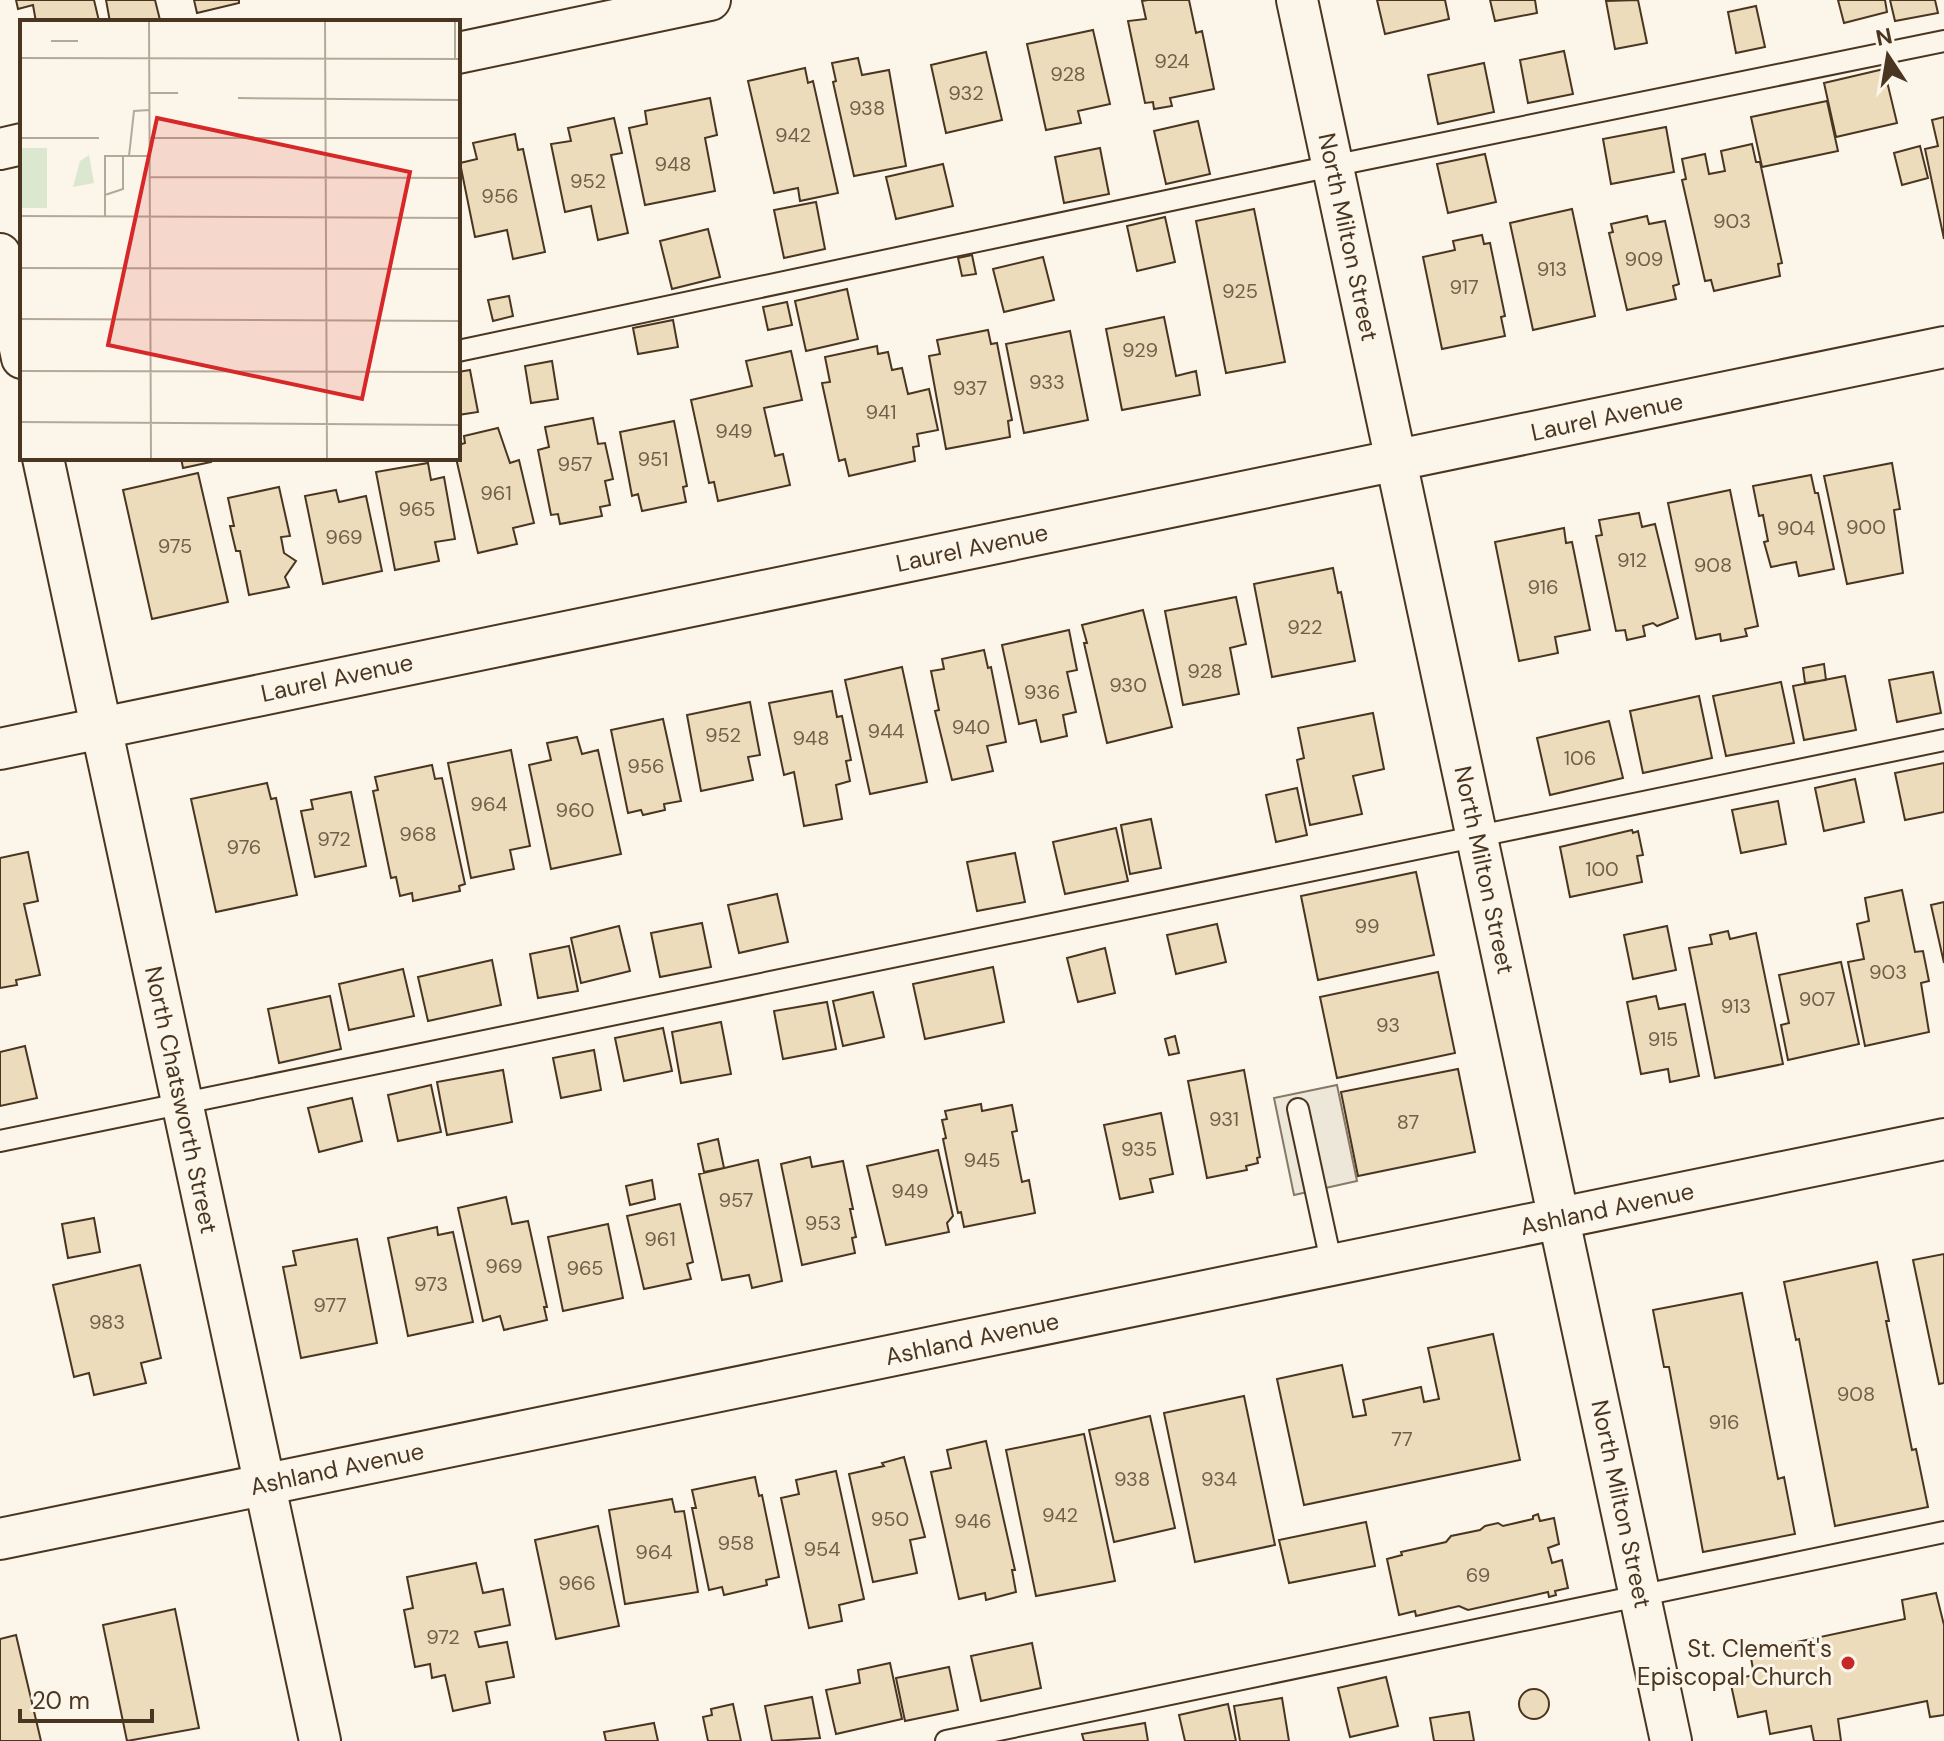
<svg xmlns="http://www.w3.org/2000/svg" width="1944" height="1741" font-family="'DM Sans',sans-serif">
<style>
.parking{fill:#ede7d9;stroke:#887966;stroke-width:2}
.building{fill:#ecdcbc;stroke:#4a3520;stroke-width:2}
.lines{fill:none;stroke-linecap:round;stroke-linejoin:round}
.lane-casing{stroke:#4a3520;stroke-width:24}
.street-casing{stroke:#4a3520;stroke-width:44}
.lane{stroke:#fbf6e9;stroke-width:20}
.street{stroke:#fbf6e9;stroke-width:40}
.poi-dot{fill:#c62828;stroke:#fbf6e9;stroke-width:3}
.labels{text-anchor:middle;stroke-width:6;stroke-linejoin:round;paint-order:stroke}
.number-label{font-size:20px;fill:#725f47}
.street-label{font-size:24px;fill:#4a3520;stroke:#fbf6e9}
.poi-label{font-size:24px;fill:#4a3520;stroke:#fbf6e9;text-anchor:end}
.inset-road{fill:none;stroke:#b4a999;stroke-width:2}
.view{fill:#d62828;fill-opacity:0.15;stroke:#d62828;stroke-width:4}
.inset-edge{fill:none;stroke:#4a3520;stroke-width:4}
</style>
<rect width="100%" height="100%" fill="#fbf6e9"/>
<path class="parking" d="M1337,1085L1357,1181L1294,1195L1274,1098Z"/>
<path class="building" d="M16,0H94L99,21L36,22L33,5L18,9Z
M106,0H155L160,20L110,22Z
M194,0H239V3L197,13Z
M1148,0H1189L1196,33L1202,31L1214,89L1170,98L1172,106L1154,109L1153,102L1145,103L1128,21L1146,19L1142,1Z
M1377,0H1445L1449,19L1385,34Z
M1490,0H1535L1537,13L1495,21Z
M1638,0L1647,43L1615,49L1606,1Z
M1838,0H1885L1887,12L1844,23Z
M1890,0H1935L1938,13L1895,21Z
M1756,6L1765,47L1736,53L1728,12Z
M1093,30L1110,104L1078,111L1081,123L1046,130L1027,44Z
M1564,51L1573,94L1528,103L1520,60Z
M986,52L1002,120L946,133L931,65Z
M858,58L862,75L889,70L906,166L854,176L833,82L836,81L832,63Z
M1484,63L1494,112L1438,124L1428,75Z
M805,68L808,83L813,81L838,193L800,201L798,188L774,193L748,81Z
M1884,69L1897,123L1836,137L1824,83Z
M710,98L717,135L705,138L715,191L645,205L629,128L647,124L645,111Z
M1827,101L1838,151L1762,167L1751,117Z
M1944,117V239L1925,149L1938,146L1932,120Z
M614,118L622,153L611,155L628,233L598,240L591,206L565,212L551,144L571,141L568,128Z
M1198,121L1210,174L1166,184L1154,131Z
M1666,127L1674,172L1611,184L1603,139Z
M515,134L518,150L523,149L545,252L513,259L507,230L475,237L460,163L477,159L473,143Z
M1752,144L1756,162H1760L1782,263L1778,264L1780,276L1714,291L1711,280L1705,281L1682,180L1686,179L1682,159L1705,154L1709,174L1725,171L1721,151Z
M1920,146L1928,178L1902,185L1894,153Z
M1100,148L1109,194L1064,203L1055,157Z
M1485,154L1496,202L1448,213L1437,164Z
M943,164L953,206L896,219L886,177Z
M816,202L825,249L784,258L774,210Z
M1254,209L1285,362L1226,373L1196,221Z
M1572,209L1595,316L1533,330L1510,223Z
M1647,216L1649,224L1665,221L1679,284L1673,286L1676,299L1627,310L1609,233L1613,232L1611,224Z
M1165,217L1175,262L1137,271L1127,226Z
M708,229L720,277L672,289L660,241Z
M1482,235L1484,244L1490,243L1505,316L1501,317L1505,336L1442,349L1423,257L1455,250L1453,241Z
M972,255L976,274L962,276L958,258Z
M1043,257L1054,300L1004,312L993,269Z
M847,289L858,339L806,351L795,301Z
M509,296L513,316L493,321L488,300Z
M787,302L792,325L768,330L763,307Z
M1164,317L1176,376L1196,371L1200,395L1122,410L1106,329Z
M673,320L678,347L638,354L633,328Z
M988,330L991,344L997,343L1012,420L1008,421L1010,437L946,449L929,356L940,354L937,340Z
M1070,331L1088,420L1024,433L1006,344Z
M877,346L878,354L888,352L892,370L902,368L908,394L929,389L938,430L917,434L919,446L913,447L915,461L849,476L845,459L839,461L822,383L830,382L825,357Z
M791,351L802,400L764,408L775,456L783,454L790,485L718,501L714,482L709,483L691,400L752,386L746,361Z
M552,361L558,399L531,403L525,366Z
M470,370L478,412L458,415V372Z
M593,418L598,444L605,443L613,479L605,481L610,505L600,507L602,516L560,524L558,514L551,515L538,450L549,447L545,427Z
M674,421L687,486L683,487L686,502L642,511L638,494L632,496L620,432Z
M498,428L510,463L519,460L534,523L513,528L517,544L478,553L456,458L458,457V445L465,443L464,436Z
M181,458H210L211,462L183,468Z
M428,463L431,480L444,477L455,539L435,542L439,561L395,570L376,472Z
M1892,463L1900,509L1894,510L1903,573L1847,584L1824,476Z
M198,473L228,602L152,619L123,490Z
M1811,475L1815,493H1818L1834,569L1799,576L1796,562L1771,567L1764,542L1768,541L1763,515L1759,516L1753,486Z
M279,487L290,536L281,537L284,553L296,561L285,577L289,587L249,595L240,551H236L230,526H234L228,498Z
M336,490L339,502L366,496L382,571L323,584L305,496Z
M1730,490L1758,626L1745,629L1747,636L1721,641L1720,634L1696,639L1668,503Z
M1639,513L1642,527L1655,524L1678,618L1657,626L1653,623L1643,626L1645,636L1627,640L1625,630L1616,631L1596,536L1602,535L1599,520Z
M1564,528L1566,543L1572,542L1590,630L1555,637L1558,653L1519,661L1495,542Z
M1333,568L1338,593L1341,592L1355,661L1272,677L1254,584Z
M1236,597L1246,644L1230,648L1239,694L1183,705L1165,611Z
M1143,610L1172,727L1107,743L1084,643H1087L1082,625Z
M1069,630L1077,670L1067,672L1076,712L1063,715L1067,736L1041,742L1036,720L1019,724L1002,645Z
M984,650L988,668L991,667L1006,742L987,746L993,771L952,780L935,711L939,710L931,671L944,669L942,659Z
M1824,664L1826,680L1805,683L1803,668Z
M902,667L927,782L870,794L845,680Z
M1933,672L1941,713L1897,722L1889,680Z
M1845,676L1856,730L1804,740L1793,686Z
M1781,682L1794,743L1726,756L1713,696Z
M832,691L837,717L842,716L851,760L846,761L850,781L836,785L842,819L804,826L794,772L784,775L769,703Z
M1699,696L1712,758L1643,773L1630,711Z
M750,702L760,755L748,757L753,780L701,791L687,715Z
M1373,713L1384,769L1353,776L1362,814L1310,825L1297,760L1304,758L1298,728Z
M663,719L681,801L664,804L665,810L643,815L641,810L628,813L611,730Z
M1609,721L1623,778L1550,795L1537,738Z
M577,737L582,754L598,750L621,854L551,869L529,765L551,760L547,743Z
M511,750L530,846L510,850L514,869L471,878L448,763Z
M1944,763V812L1905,820L1895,773Z
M432,765L435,779L442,778L465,884L459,886L460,891L413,901L412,893L400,896L396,877L391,878L373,791L378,790L375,777Z
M1855,779L1864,822L1824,831L1815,788Z
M267,783L271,799L276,798L297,895L216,912L191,799Z
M1297,788L1307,835L1276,842L1266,795Z
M351,792L366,866L315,877L301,811L313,809L311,800Z
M1778,801L1786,844L1741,853L1732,810Z
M1151,819L1161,868L1130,874L1121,825Z
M1116,828L1128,881L1065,894L1053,842Z
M1632,830L1633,833L1638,831L1643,855L1637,856L1642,882L1570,897L1560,847Z
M28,852L38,901L24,904L40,975L16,980L17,985L0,988V858Z
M1015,853L1025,902L977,911L967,862Z
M1416,872L1434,955L1318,980L1301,896Z
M1902,890L1915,952L1923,951L1929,981L1921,983L1929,1032L1865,1046L1848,962L1864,959L1857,924L1869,921L1865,898Z
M777,894L788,942L739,953L728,905Z
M1944,902V963L1931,905Z
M702,923L711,967L660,977L651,933Z
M1217,924L1226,962L1176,974L1167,935Z
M619,926L630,971L581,983L571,938Z
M1667,926L1676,970L1633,979L1624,935Z
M1728,931L1730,939L1756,933L1783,1064L1715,1078L1689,948L1712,944L1710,935Z
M569,946L578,991L538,998L530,954Z
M1105,948L1115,993L1078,1002L1067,958Z
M492,960L501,1005L428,1021L418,977Z
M1841,962L1859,1044L1788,1060L1781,1025L1789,1023L1779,975Z
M993,967L1004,1022L925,1039L913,984Z
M403,969L414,1016L349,1030L339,984Z
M1438,972L1455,1053L1337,1078L1320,997Z
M873,992L884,1037L843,1046L833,1001Z
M330,996L341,1049L279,1063L268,1009Z
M1656,996L1659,1009L1685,1004L1699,1076L1670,1082L1668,1069L1641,1074L1627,1002Z
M827,1002L836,1049L783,1059L774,1011Z
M721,1022L731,1074L681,1083L672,1032Z
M663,1028L672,1071L624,1081L615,1038Z
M1175,1036L1179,1053L1169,1055L1165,1039Z
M25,1046L37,1098L0,1106V1052Z
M594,1050L601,1090L561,1098L553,1058Z
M1458,1069L1475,1152L1358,1176L1341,1092Z
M503,1070L512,1122L447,1135L437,1082Z
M1244,1070L1260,1157L1257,1158L1258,1163L1246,1166L1247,1170L1207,1178L1188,1081Z
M431,1085L441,1132L398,1141L388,1095Z
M352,1098L362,1141L319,1152L308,1108Z
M981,1104L982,1111L1012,1105L1017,1131L1012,1132L1022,1182L1029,1180L1035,1213L964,1227L961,1212L958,1213L943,1139L946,1138L942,1120L947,1119L945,1111Z
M1161,1113L1173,1174L1150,1179L1153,1192L1120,1199L1104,1125Z
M718,1139L724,1168L704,1172L698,1144Z
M938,1150L953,1216L947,1223L949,1232L886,1245L867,1166Z
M810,1157L812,1167L843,1161L853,1209H850L856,1237L852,1238L855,1253L802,1265L781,1164Z
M758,1160L782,1281L752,1288L749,1275L722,1280L699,1174Z
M652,1180L655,1199L630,1205L626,1186Z
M506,1197L512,1224L528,1221L547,1307H544L547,1320L504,1330L500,1316L483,1321L458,1208Z
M680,1204L693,1262L687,1264L691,1279L644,1289L627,1216Z
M94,1218L100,1252L68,1258L62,1224Z
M608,1224L623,1298L563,1311L548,1237Z
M437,1227L438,1235L453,1232L473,1322L408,1336L388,1238Z
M357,1239L377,1343L301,1358L283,1267L296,1265L293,1251Z
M1944,1254V1383L1939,1384L1913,1260Z
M1877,1262L1889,1321H1886L1912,1450L1916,1449L1928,1507L1835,1526L1799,1339L1796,1340L1784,1282Z
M140,1265L161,1358L141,1363L146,1383L94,1395L89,1373L74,1377L53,1285Z
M1742,1293L1778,1479L1784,1477L1795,1534L1703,1552L1669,1367H1664L1653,1310Z
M1493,1334L1520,1460L1304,1505L1277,1379L1342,1365L1353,1417L1366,1415L1363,1400L1421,1387L1424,1402L1439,1399L1428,1348Z
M1244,1396L1275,1545L1195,1562L1164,1413Z
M1150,1416L1175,1528L1114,1542L1089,1430Z
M1084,1434L1115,1581L1036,1596L1006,1450Z
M986,1441L1015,1570H1012L1016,1592L986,1600L985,1593L959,1599L931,1472L951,1468L947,1450Z
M904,1457L925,1537L910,1540L917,1573L873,1582L849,1474L884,1466L882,1463Z
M836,1471L864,1599L839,1605L842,1621L809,1628L781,1498L799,1494L796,1480Z
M755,1477L759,1496L762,1495L779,1577L766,1580L767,1585L724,1595L722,1587L709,1590L692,1508H696L692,1490Z
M672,1499L675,1512L684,1511L698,1592L625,1604L609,1510Z
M1538,1514L1540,1521L1554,1518L1559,1544L1548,1548L1552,1563L1562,1560L1568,1588L1555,1591L1556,1595L1549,1597L1548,1592L1468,1610L1459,1606L1416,1616L1415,1611L1399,1615L1387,1559L1402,1555L1401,1552L1446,1542L1451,1536L1480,1530L1485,1526L1498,1523L1503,1526L1533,1519V1516Z
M1366,1522L1375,1566L1289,1583L1279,1540Z
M598,1526L619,1626L556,1639L535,1540Z
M476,1563L483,1593L503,1589L510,1625L475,1632L479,1647L507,1642L514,1677L486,1682L490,1703L453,1711L445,1675L432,1678L430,1664L415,1667L404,1610L413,1608L407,1577Z
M1936,1593L1944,1625V1715L1930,1717L1927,1701L1838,1719L1841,1741H1814L1811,1726L1770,1734L1766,1711L1738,1717L1730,1680L1754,1675L1750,1652L1905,1619L1902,1600Z
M175,1609L199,1728L127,1741L103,1625Z
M16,1635L41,1741H0V1639Z
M1032,1643L1041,1688L981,1701L971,1656Z
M890,1663L902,1719L836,1734L826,1690L860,1683L858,1670Z
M949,1667L958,1710L905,1721L896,1678Z
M1386,1677L1398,1726L1350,1737L1338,1688Z
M1519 1704a15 15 0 1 1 30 0a15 15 0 1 1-30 0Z
M812,1697L820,1738L772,1741L765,1706Z
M1282,1698L1289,1741H1240L1234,1706Z
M733,1704L741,1741H708L703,1717L712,1715L711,1709Z
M1228,1704L1236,1741H1185L1179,1715Z
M1469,1712L1474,1741H1434L1430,1718Z
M654,1723L658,1741H606L604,1732Z
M1145,1723L1148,1741H1084L1082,1734Z"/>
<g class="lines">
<defs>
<path id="lane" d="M458,351L1332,166L1944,41
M1298,1109L1332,1266
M0,1141L1944,740
M946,1741L1944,1532"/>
<path id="street" d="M1297,0L1671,1741
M458,53L710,0
M0,149L22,144
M0,254L22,358
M43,458L320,1741
M0,749L1944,347
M0,1539L1944,1139"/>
</defs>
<use href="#lane" class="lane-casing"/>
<use href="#street" class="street-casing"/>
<use href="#lane" class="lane"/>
<use href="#street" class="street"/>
</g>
<circle class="poi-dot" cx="1848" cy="1663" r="8"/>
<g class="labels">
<g class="number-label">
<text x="1172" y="68">924</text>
<text x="1068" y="81">928</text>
<text x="966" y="100">932</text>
<text x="867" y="115">938</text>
<text x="793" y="142">942</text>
<text x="673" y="171">948</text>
<text x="588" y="188">952</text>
<text x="500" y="203">956</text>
<text x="1732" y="228">903</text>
<text x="1644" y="266">909</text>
<text x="1552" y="276">913</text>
<text x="1464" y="294">917</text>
<text x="1240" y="298">925</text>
<text x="1140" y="357">929</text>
<text x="1047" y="389">933</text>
<text x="970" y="395">937</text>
<text x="881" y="419">941</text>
<text x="734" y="438">949</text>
<text x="653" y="466">951</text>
<text x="575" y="471">957</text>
<text x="496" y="500">961</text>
<text x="417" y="516">965</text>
<text x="1866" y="534">900</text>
<text x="1796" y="535">904</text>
<text x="344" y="544">969</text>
<text x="175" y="553">975</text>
<text x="1632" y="567">912</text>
<text x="1713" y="572">908</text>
<text x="1543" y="594">916</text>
<text x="1305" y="634">922</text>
<text x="1205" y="678">928</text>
<text x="1128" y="692">930</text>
<text x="1042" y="699">936</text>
<text x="971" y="734">940</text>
<text x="886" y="738">944</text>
<text x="723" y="742">952</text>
<text x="811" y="745">948</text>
<text x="1580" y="765">106</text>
<text x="646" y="773">956</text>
<text x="489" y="811">964</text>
<text x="575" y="817">960</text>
<text x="418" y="841">968</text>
<text x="334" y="846">972</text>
<text x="244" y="854">976</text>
<text x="1602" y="876">100</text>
<text x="1367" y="933">99</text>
<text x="1888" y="979">903</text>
<text x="1817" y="1006">907</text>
<text x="1736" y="1013">913</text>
<text x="1388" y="1032">93</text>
<text x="1663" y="1046">915</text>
<text x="1224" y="1126">931</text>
<text x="1408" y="1129">87</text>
<text x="1139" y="1156">935</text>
<text x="982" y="1167">945</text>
<text x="910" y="1198">949</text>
<text x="736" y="1207">957</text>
<text x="823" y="1230">953</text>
<text x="660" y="1246">961</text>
<text x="504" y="1273">969</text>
<text x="585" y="1275">965</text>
<text x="431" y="1291">973</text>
<text x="330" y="1312">977</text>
<text x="107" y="1329">983</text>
<text x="1856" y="1401">908</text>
<text x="1724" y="1429">916</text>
<text x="1402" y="1446">77</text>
<text x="1132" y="1486">938</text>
<text x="1219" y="1486">934</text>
<text x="1060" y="1522">942</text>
<text x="890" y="1526">950</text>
<text x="973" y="1528">946</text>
<text x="736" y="1550">958</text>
<text x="822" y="1556">954</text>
<text x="654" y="1559">964</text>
<text x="1478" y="1582">69</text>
<text x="577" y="1590">966</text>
<text x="443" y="1644">972</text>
</g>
<g class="street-label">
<text transform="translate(1348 237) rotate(78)" y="8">North Milton Street</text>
<text transform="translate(1607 417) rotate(-12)" y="8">Laurel Avenue</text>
<text transform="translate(972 548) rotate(-12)" y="8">Laurel Avenue</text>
<text transform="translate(337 678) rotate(-12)" y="8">Laurel Avenue</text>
<text transform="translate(1484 870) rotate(78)" y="8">North Milton Street</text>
<text transform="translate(181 1100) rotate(78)" y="8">North Chatsworth Street</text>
<text transform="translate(1607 1209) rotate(-12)" y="8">Ashland Avenue</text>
<text transform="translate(972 1339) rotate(-12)" y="8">Ashland Avenue</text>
<text transform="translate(337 1469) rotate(-12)" y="8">Ashland Avenue</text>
<text transform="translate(1621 1504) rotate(78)" y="8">North Milton Street</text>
</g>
<g class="poi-label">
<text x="1832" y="1657">St. Clement's<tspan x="1832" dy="28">Episcopal Church</tspan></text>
</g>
</g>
<g transform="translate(20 20)">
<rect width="440" height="440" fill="#fbf6e9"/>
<path d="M0,128H27V188H0ZM69,135L74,163L53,167L60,141Z" fill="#dce7d0"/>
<path class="inset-road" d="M129,0L131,440M305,0L307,440M435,0V39M31,21H58M0,38L440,39M129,73H158M218,78L440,80M0,118H79M130,118H440M109,136L114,91L129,90M130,157L440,158M85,175L103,169V136M0,196L440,198M85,196V136H130M0,248L440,249M0,299L440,301M0,351L440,352M0,402L440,405"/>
<path class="view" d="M137,98L390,152L342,379L88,325Z"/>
<rect width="440" height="440" class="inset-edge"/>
</g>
<g transform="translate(1888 56) rotate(348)" stroke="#fbf6e9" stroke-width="6" paint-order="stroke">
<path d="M0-6L14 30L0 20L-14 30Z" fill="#4a3520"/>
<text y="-12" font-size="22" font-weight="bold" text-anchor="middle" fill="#4a3520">N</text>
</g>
<path d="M20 1709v12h132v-12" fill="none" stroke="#4a3520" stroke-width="4"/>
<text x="32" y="1709" font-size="24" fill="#4a3520" stroke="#fbf6e9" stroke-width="6" paint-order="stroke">20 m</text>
</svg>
